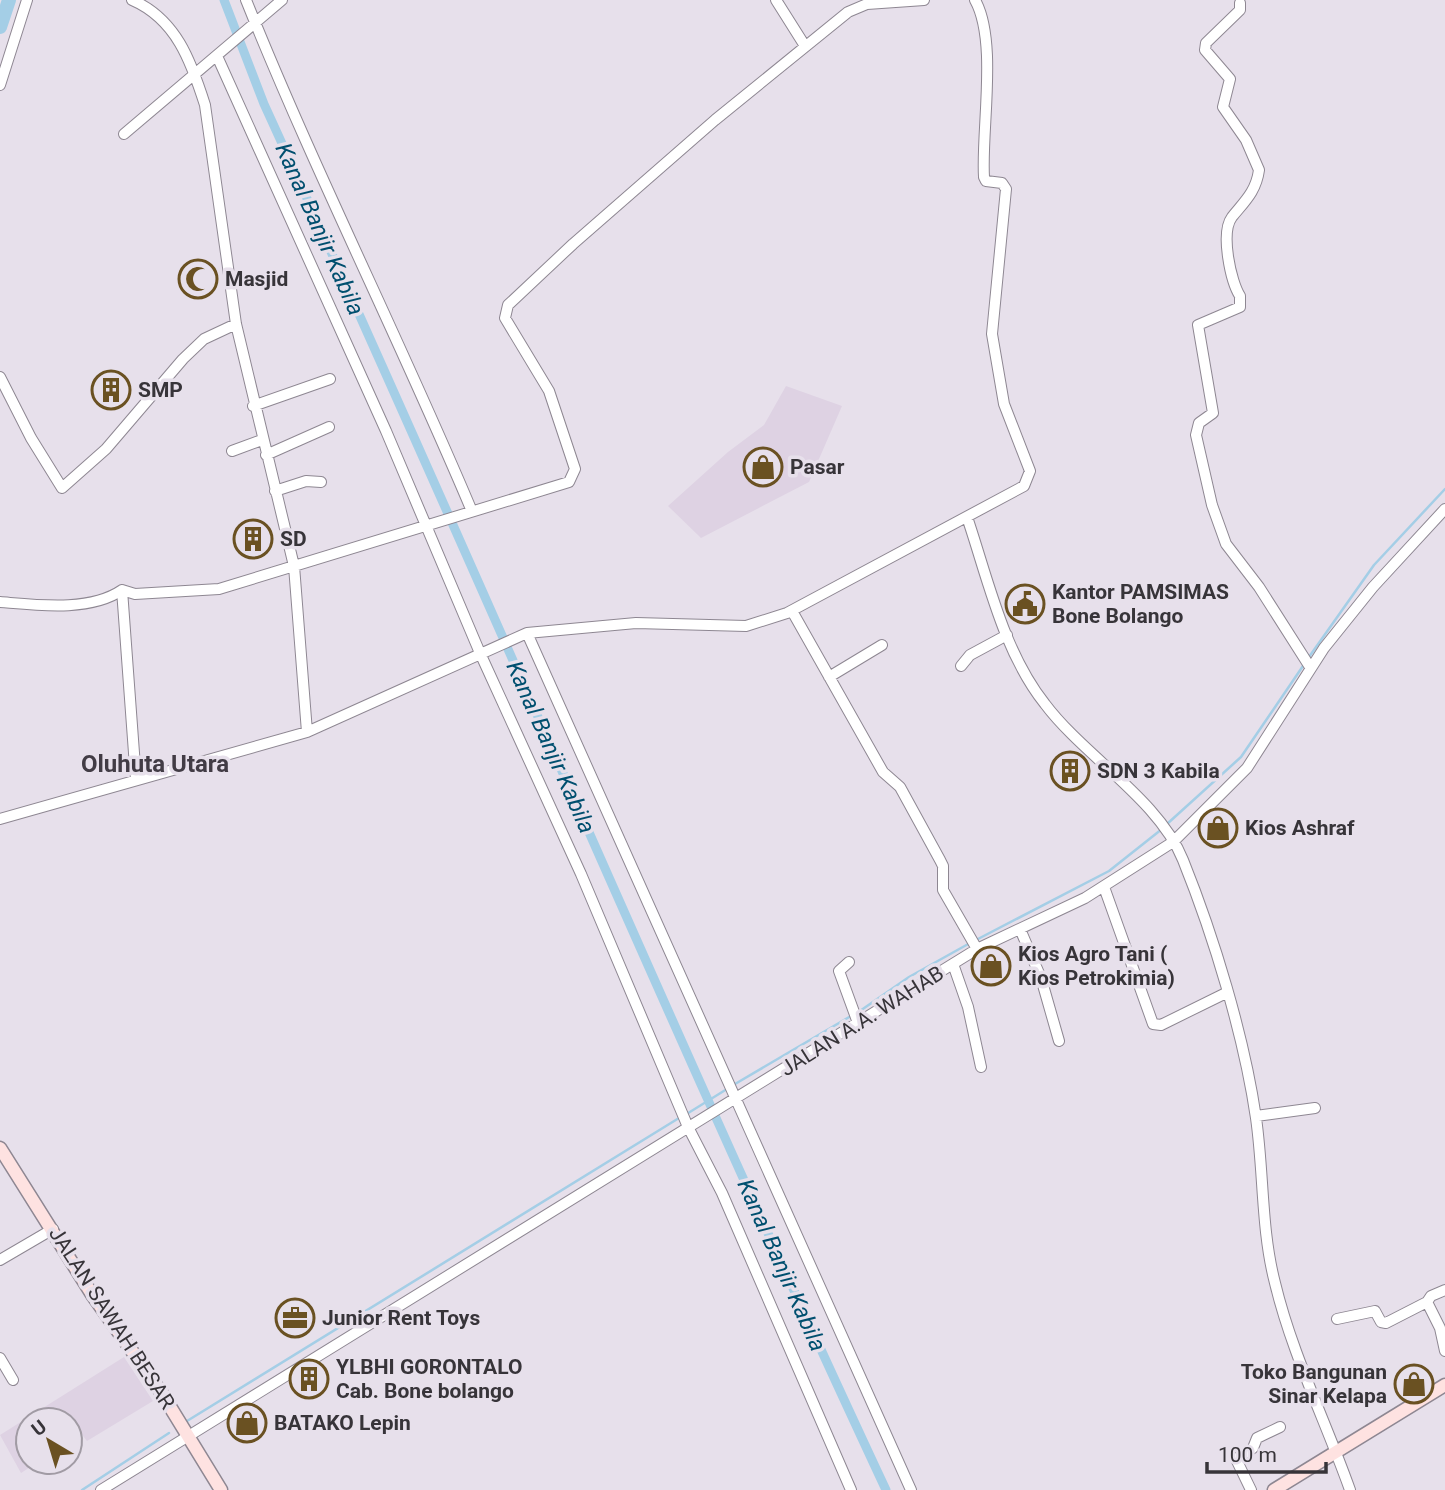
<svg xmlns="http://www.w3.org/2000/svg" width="1445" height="1490" font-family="Roboto,sans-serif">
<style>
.built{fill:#ded2e3}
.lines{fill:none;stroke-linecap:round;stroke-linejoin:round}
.stream{stroke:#a4cee6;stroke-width:2.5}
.canal{stroke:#a4cee6;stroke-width:9}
.river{stroke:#a4cee6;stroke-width:14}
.minor-casing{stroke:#8e8792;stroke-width:12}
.secondary-casing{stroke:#8e8792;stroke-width:15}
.minor{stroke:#fff;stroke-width:10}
.secondary{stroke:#fee2e1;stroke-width:12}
.labels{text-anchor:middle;stroke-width:7;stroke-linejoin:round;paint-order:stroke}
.poi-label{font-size:21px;font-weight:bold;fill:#373439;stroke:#e7e0eb;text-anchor:start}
.street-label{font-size:21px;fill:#373439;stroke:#e7e0eb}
.water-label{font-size:23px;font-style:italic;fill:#004f6f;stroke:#e7e0eb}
.quarter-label{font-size:24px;font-weight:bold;fill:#423c45;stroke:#e7e0eb}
</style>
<rect width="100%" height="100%" fill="#e7e0eb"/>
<path class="built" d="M786,386L842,406L809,482L701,538L668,506L728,452L764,425Z
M124,1357L153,1401L87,1441L76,1427L70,1431V1420H28V1462H38L21,1473L0,1435Z"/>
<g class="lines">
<path class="stream" d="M1309,657L1374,565L1445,489
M1167,824L1241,757L1305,663
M976,940L1109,871L1162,829
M857,1013L909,977L970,943
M735,1084L851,1016
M685,1115L727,1089
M187,1421L679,1118
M82,1490L169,1433"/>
<path class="canal" d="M224,0L264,104C475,565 672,1032 886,1490"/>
<path class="river" d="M0,27L9,0"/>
<defs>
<path id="minor" d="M132,0C176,19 191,61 205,105L236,324L294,566L307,732
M246,0C315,172 399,338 471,509
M776,0L805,46
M1240,3V10L1206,43L1205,50L1230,79L1223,107L1246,140L1259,170C1256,192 1244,202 1232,217C1220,233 1231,282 1240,296V307L1198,325L1213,413L1199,423L1196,435L1212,505L1226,544L1259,587L1310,667
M217,56L386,431L480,653L581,874L688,1127L722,1193L851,1490
M0,85L27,0
M124,134L282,0
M0,377L31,438L62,488L106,449L183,359L204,339L236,324
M253,406L330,379
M232,451L262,440
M266,455L329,427
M275,491L306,481L321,482
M967,517C988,579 1003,651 1045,704C1084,756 1159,800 1183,860C1214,937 1244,1036 1256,1118C1264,1174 1261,1229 1275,1283C1292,1354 1326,1422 1350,1490
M122,590L136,780
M0,602C37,605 90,612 122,590L135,594L219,589L569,482L575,469L549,391L505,318L508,305L573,244L715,120L848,12L867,4L924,0
M792,611L883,772L900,787L940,860L943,866V890L977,949
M527,633L911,1490
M961,666L970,655L1007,635
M829,677L882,645
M0,819L307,732L527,633L636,623L746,626L787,613L1024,486L1030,471L1004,404L992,334L1006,189L1002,183L986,181L984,177C981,130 998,41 975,0
M1104,887L1153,1024L1161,1025L1226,993
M1020,929L1041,978L1059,1041
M849,962L839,971L858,1023
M953,964L968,1007L981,1067
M1256,1116L1315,1108
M0,1260L53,1229
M1427,1302L1431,1296L1445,1290
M1337,1319L1375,1311L1381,1322L1386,1323L1427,1302L1440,1328L1445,1351
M0,1358L13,1380
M101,1490L977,949L1085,898L1173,842L1247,768L1324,648L1373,587L1445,509
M1251,1490L1236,1459L1253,1448L1257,1438L1280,1427"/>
<path id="secondary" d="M0,1148L93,1296L161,1392L221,1490
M1274,1490L1445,1385"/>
</defs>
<use href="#minor" class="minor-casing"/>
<use href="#secondary" class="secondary-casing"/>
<use href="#minor" class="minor"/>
<use href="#secondary" class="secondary"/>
</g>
<defs>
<symbol id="mosque-ring" viewBox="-11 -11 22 22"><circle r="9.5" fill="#e7e0eb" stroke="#6a5122" stroke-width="1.5"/><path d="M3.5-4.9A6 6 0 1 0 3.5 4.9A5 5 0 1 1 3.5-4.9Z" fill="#6a5122"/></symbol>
<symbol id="building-ring" viewBox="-11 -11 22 22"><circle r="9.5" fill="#e7e0eb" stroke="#6a5122" stroke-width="1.5"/><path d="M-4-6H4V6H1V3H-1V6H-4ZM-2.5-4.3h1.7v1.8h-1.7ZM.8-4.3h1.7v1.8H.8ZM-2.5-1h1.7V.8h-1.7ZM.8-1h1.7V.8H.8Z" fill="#6a5122"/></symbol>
<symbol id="shop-ring" viewBox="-11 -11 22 22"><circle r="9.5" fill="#e7e0eb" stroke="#6a5122" stroke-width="1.5"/><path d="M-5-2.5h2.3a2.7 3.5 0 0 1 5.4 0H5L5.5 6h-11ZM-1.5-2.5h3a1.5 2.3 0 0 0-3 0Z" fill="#6a5122"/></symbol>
<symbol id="civic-ring" viewBox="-11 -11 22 22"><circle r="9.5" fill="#e7e0eb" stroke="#6a5122" stroke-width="1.5"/><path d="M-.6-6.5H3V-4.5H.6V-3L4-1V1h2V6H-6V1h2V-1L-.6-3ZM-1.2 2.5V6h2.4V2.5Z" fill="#6a5122"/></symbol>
<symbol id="office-ring" viewBox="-11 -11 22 22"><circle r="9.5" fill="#e7e0eb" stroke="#6a5122" stroke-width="1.5"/><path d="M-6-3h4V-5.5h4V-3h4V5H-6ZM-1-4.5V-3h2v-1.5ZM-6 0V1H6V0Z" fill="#6a5122"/></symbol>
</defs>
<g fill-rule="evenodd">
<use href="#mosque-ring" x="176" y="257" width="44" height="44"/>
<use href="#building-ring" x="89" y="368" width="44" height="44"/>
<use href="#shop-ring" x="741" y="445" width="44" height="44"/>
<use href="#building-ring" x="231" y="517" width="44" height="44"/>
<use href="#civic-ring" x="1003" y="582" width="44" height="44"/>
<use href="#building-ring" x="1048" y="749" width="44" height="44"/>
<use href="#shop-ring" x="1196" y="806" width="44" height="44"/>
<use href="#shop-ring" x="969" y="944" width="44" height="44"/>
<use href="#office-ring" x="273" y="1296" width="44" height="44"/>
<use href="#building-ring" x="287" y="1357" width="44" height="44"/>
<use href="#shop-ring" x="1392" y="1362" width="44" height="44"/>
<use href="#shop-ring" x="225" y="1401" width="44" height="44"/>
</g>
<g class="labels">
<g class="poi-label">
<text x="225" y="286">Masjid</text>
<text x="138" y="397">SMP</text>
<text x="790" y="474">Pasar</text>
<text x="280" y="546">SD</text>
<text x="1052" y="599">Kantor PAMSIMAS<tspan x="1052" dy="24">Bone Bolango</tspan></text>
<text x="1097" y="778">SDN 3 Kabila</text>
<text x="1245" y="835">Kios Ashraf</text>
<text x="1018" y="961">Kios Agro Tani (<tspan x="1018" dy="24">Kios Petrokimia)</tspan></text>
<text x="322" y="1325">Junior Rent Toys</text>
<text x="336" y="1374">YLBHI GORONTALO<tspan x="336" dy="24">Cab. Bone bolango</tspan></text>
<text x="1387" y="1379" text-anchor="end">Toko Bangunan<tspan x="1387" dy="24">Sinar Kelapa</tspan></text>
<text x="274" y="1430">BATAKO Lepin</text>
</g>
<g class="street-label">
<text transform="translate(862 1021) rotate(-32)" y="7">JALAN A.A. WAHAB</text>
<text transform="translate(112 1318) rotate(57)" y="7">JALAN SAWAH BESAR</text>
</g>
<g class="water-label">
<text transform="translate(320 229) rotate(66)" y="8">Kanal Banjir Kabila</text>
<text transform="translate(551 747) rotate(66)" y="8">Kanal Banjir Kabila</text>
<text transform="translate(782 1265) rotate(66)" y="8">Kanal Banjir Kabila</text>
</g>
<g class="quarter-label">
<text x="155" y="772">Oluhuta Utara</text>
</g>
</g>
<g transform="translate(49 1441) rotate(322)"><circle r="33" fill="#e7e0eb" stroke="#a19ba4" stroke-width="2"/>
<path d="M0-5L12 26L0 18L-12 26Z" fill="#6a5122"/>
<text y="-10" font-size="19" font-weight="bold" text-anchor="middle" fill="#373439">U</text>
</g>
<path d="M1207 1462v10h119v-10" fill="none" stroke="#373439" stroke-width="3.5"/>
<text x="1218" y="1462" font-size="21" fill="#373439" stroke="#e7e0eb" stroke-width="5" paint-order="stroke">100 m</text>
</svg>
